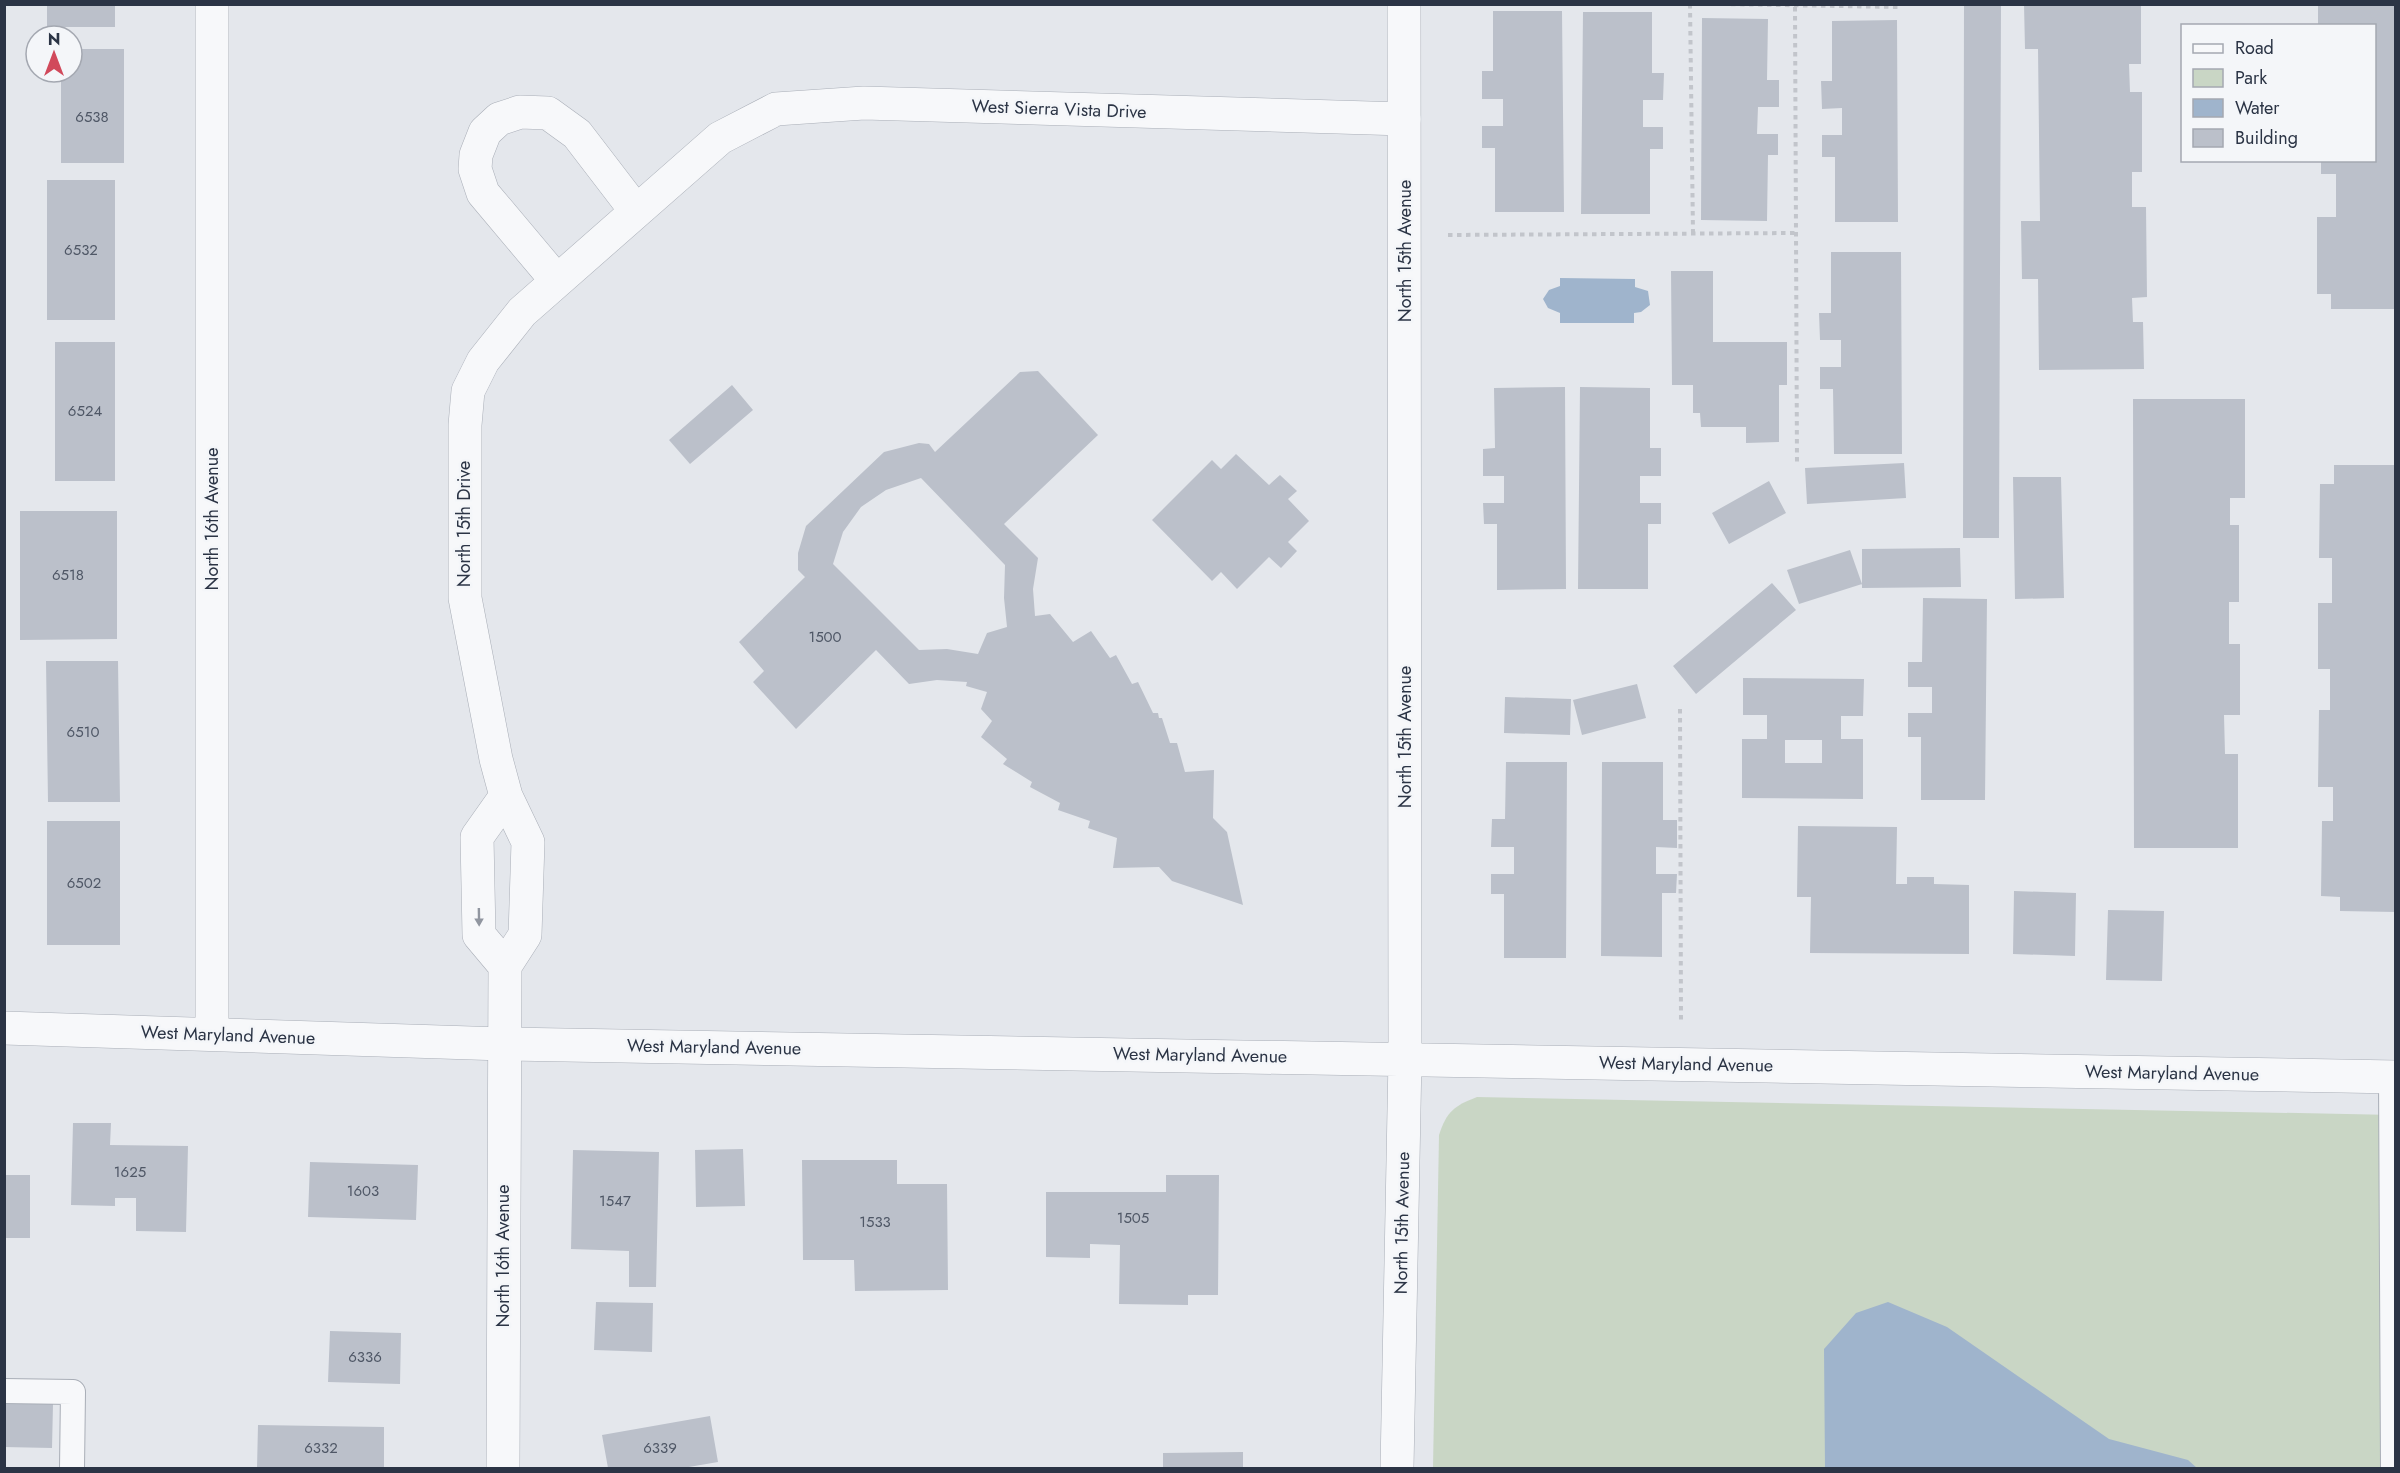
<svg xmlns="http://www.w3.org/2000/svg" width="2400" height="1473" font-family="Jost,sans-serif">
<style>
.green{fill:#c9d6c5}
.water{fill:#9fb4cc}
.building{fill:#bbc0ca;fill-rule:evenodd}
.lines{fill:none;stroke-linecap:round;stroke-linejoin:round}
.service-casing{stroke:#a9aeb7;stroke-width:26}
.minor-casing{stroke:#a9aeb7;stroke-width:34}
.tertiary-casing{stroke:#a9aeb7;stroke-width:34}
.path{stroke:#c2c5cb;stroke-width:4;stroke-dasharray:4.5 4.5;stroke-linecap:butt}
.service{stroke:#f7f8fa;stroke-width:24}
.minor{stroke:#f7f8fa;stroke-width:33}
.tertiary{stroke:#f7f8fa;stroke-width:33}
.oneway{fill:#9196a0}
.labels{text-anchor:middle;stroke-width:5;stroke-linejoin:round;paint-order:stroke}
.number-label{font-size:15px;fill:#4f5766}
.street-label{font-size:18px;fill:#2b3445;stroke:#f4f6f9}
</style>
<rect width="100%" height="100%" fill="#e4e7ec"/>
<path class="green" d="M1477,1097L2395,1115V1468H1433L1439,1135C1447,1111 1454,1106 1477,1097Z"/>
<path class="water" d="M1560,278L1635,279V287L1648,291L1650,305L1641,312L1634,313V323H1560V313L1548,308L1543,299L1549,290L1560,286Z
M1888,1302L1947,1327L2109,1439L2188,1460L2197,1468H1825L1824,1349L1856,1313Z"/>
<path class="building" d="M47,4H115V27H47Z
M1964,4H2001L1999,538H1963Z
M2024,4H2141V64H2129L2130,92H2142V172H2132V207H2146L2147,297L2132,298L2133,322H2143L2144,369L2039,370L2038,279H2022L2021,221H2040L2038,49H2025Z
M2318,4H2396V309H2331V294H2317V217H2336V174H2321V160H2374V26H2318Z
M1493,11H1562L1564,212H1495V148H1482V126H1503V99H1482V71H1493Z
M1583,12H1652V73H1664L1663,100H1643V127H1663V149H1650V214H1581Z
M1702,18L1768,19L1767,80H1779V107H1758L1757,134H1778V155H1768L1767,221L1701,220Z
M1897,20L1898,222H1835V157H1822V135H1842V108L1822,109L1821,81H1832V21Z
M72,49H124V163H61V72H72Z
M47,180H115V320H47Z
M1831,252H1901L1902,454H1834L1833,389H1820V367H1841V340H1820L1819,313H1831Z
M1671,271H1713V342H1787V385H1779V442L1746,443V427H1701L1700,413H1693V385H1672Z
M55,342H115V481H55Z
M1038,371L1098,435L1004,524L1038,558L1033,589L1035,616L1050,614L1073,642L1091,631L1110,658L1116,655L1132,684L1138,682L1153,713H1158L1159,718H1162L1170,743H1177L1185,772L1214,770L1213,818L1227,832L1243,905L1172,881L1159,867L1113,868L1117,838L1088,828L1090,821L1058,810L1060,803L1030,787L1032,782L1003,764L1007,759L981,737L992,721L981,709L987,692L966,686L967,682L937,680L909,684L876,650L796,729L753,682L764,671L739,642L805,577L798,570V553L806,526L884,452L919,443L929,444L935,452L1020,372ZM921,478L1005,565L1004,598L1007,627L987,633L978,654L947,649L919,650L833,564L843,532L861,507L886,490Z
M732,385L753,410L690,464L669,440Z
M1565,387L1566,589L1497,590V524H1484L1483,503H1504V476H1483V449L1495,448L1494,388Z
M1580,387L1650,388V448H1661V476H1640V503H1661V524H1648V589H1578Z
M2133,399H2245V498H2230V525H2239V602H2229V644H2240V715H2224L2225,754H2238V848H2134Z
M1236,454L1269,485L1280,475L1297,491L1288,499L1309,521L1288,542L1297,551L1281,568L1269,557L1237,589L1221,572L1212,581L1152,520L1212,460L1221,469Z
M1904,463L1906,498L1807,504L1805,468Z
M2334,465H2396V912L2340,911V897L2321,896L2322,821H2333V787H2318L2319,710H2330V669H2318V603H2332V558H2319L2320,484H2334Z
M2013,477H2061L2064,598L2015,599Z
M1769,481L1786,513L1729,544L1712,513Z
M20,511H117V639L20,640Z
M1960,548L1961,587L1862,588V549Z
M1850,550L1862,584L1799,604L1787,570Z
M1772,583L1796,610L1696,694L1673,666Z
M1923,598L1987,599L1985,800H1921V737H1908V713H1932V687H1908V662H1922Z
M46,661H118L120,802H48Z
M1743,678L1864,679L1863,716H1841V739H1863V799L1742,798V739H1767V715H1743ZM1785,740H1822V763H1785Z
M1637,684L1646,718L1582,735L1573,700Z
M1505,697L1571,699L1570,735L1504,733Z
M1506,762H1567L1566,958H1504V894H1491V874H1514V847H1491L1492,819H1505Z
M1602,762H1663V820H1677V848L1656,847V874H1677L1676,893H1662V957L1601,956Z
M47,821H120V945H47Z
M1798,826L1897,827L1896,884H1907V877H1934V884L1969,885V954L1810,953L1811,897H1797Z
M2014,891L2076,893L2075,956L2013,954Z
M2108,910L2164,911L2162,981L2106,980Z
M73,1123H111L110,1145L188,1146L186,1232L136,1231V1198H115V1206L71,1205Z
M743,1149L745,1206L696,1207L695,1150Z
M573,1150L659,1152L656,1287H629V1251L571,1249Z
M802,1160H897V1184H947L948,1290L855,1291L854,1260H803Z
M310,1162L418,1165L416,1220L308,1217Z
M4,1175H30V1238H4Z
M1166,1175H1219L1218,1295H1188V1305L1119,1304L1120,1245L1090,1244V1258L1046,1257V1192H1166Z
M596,1302L653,1303L652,1352L594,1350Z
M330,1331L401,1333L400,1384L328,1382Z
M4,1403L53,1404L52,1448L4,1447Z
M710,1416L718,1462L683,1468H608L602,1435Z
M258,1425L384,1427V1468H257Z
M1243,1452V1468H1163V1453Z"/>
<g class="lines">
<defs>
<path id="service" d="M2391,1077L2393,1468
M4,1391L73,1392L72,1468"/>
<path id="minor" d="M212,4V1034
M557,281L483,193L475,169L476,155L485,132L499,119L520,112L548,113L577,134L636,211
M505,966L479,935L477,837L506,796
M503,1468L505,966L525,935L528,842L506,796L496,759L465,598V425L468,391L483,361L522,312L720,138L776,109L864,103L1404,119"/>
<path id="tertiary" d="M4,1028L503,1044L2396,1077
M1397,1468L1405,1058L1404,4"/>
</defs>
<use href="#service" class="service-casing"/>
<use href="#minor" class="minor-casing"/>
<use href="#tertiary" class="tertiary-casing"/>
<path class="path" d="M1690,4L1693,233
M1722,4L1898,7
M1795,7L1797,463
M1448,235L1796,233
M1680,709L1681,1022"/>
<use href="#service" class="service"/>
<use href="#minor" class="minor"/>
<use href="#tertiary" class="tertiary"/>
</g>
<defs><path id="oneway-solid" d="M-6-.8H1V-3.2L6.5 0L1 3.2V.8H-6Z" transform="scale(1.5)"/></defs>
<use class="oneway" href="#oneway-solid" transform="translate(479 917) rotate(89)"/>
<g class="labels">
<g class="number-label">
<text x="92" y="122">6538</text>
<text x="81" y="255">6532</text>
<text x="85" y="416">6524</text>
<text x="68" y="580">6518</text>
<text x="825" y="642">1500</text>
<text x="83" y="737">6510</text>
<text x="84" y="888">6502</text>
<text x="130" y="1177">1625</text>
<text x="363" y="1196">1603</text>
<text x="615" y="1206">1547</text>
<text x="1133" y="1223">1505</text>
<text x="875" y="1227">1533</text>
<text x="365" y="1362">6336</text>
<text x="321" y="1453">6332</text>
<text x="660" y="1453">6339</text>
</g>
<g class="street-label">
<text transform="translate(1059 109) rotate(2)" y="6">West Sierra Vista Drive</text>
<text transform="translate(1405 251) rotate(-90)" y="6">North 15th Avenue</text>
<text transform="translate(212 519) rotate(-90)" y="6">North 16th Avenue</text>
<text transform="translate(464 524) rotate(-90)" y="6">North 15th Drive</text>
<text transform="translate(1405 737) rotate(-90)" y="6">North 15th Avenue</text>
<text transform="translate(228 1035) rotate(2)" y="6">West Maryland Avenue</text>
<text transform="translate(714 1047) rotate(1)" y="6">West Maryland Avenue</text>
<text transform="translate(1200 1055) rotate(1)" y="6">West Maryland Avenue</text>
<text transform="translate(1686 1064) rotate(1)" y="6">West Maryland Avenue</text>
<text transform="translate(2172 1073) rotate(1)" y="6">West Maryland Avenue</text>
<text transform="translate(1402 1223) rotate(-89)" y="6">North 15th Avenue</text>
<text transform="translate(503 1256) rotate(-90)" y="6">North 16th Avenue</text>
</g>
</g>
<rect width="2400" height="1473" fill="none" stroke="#2b3445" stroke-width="12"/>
<rect x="2181" y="24" width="195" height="138" fill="#f4f6f9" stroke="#a4a8b1" stroke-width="1.5"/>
<rect x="2193" y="44" width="30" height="9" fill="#f7f8fa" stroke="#a4a8b1" stroke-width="1.5"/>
<text x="2235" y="54" font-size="18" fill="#2b3445">Road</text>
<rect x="2193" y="69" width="30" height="18" fill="#c9d6c5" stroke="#a4a8b1" stroke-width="1.5"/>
<text x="2235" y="84" font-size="18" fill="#2b3445">Park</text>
<rect x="2193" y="99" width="30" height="18" fill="#9fb4cc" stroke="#a4a8b1" stroke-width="1.5"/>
<text x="2235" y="114" font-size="18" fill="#2b3445">Water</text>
<rect x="2193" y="129" width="30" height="18" fill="#bbc0ca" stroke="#a4a8b1" stroke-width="1.5"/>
<text x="2235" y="144" font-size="18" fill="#2b3445">Building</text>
<g transform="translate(54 54)"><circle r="28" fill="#f4f6f9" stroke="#a4a8b1" stroke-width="1.5"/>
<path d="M0-4.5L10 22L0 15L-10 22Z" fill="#d1495b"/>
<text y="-9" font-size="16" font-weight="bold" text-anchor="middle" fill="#2b3445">N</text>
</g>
</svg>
